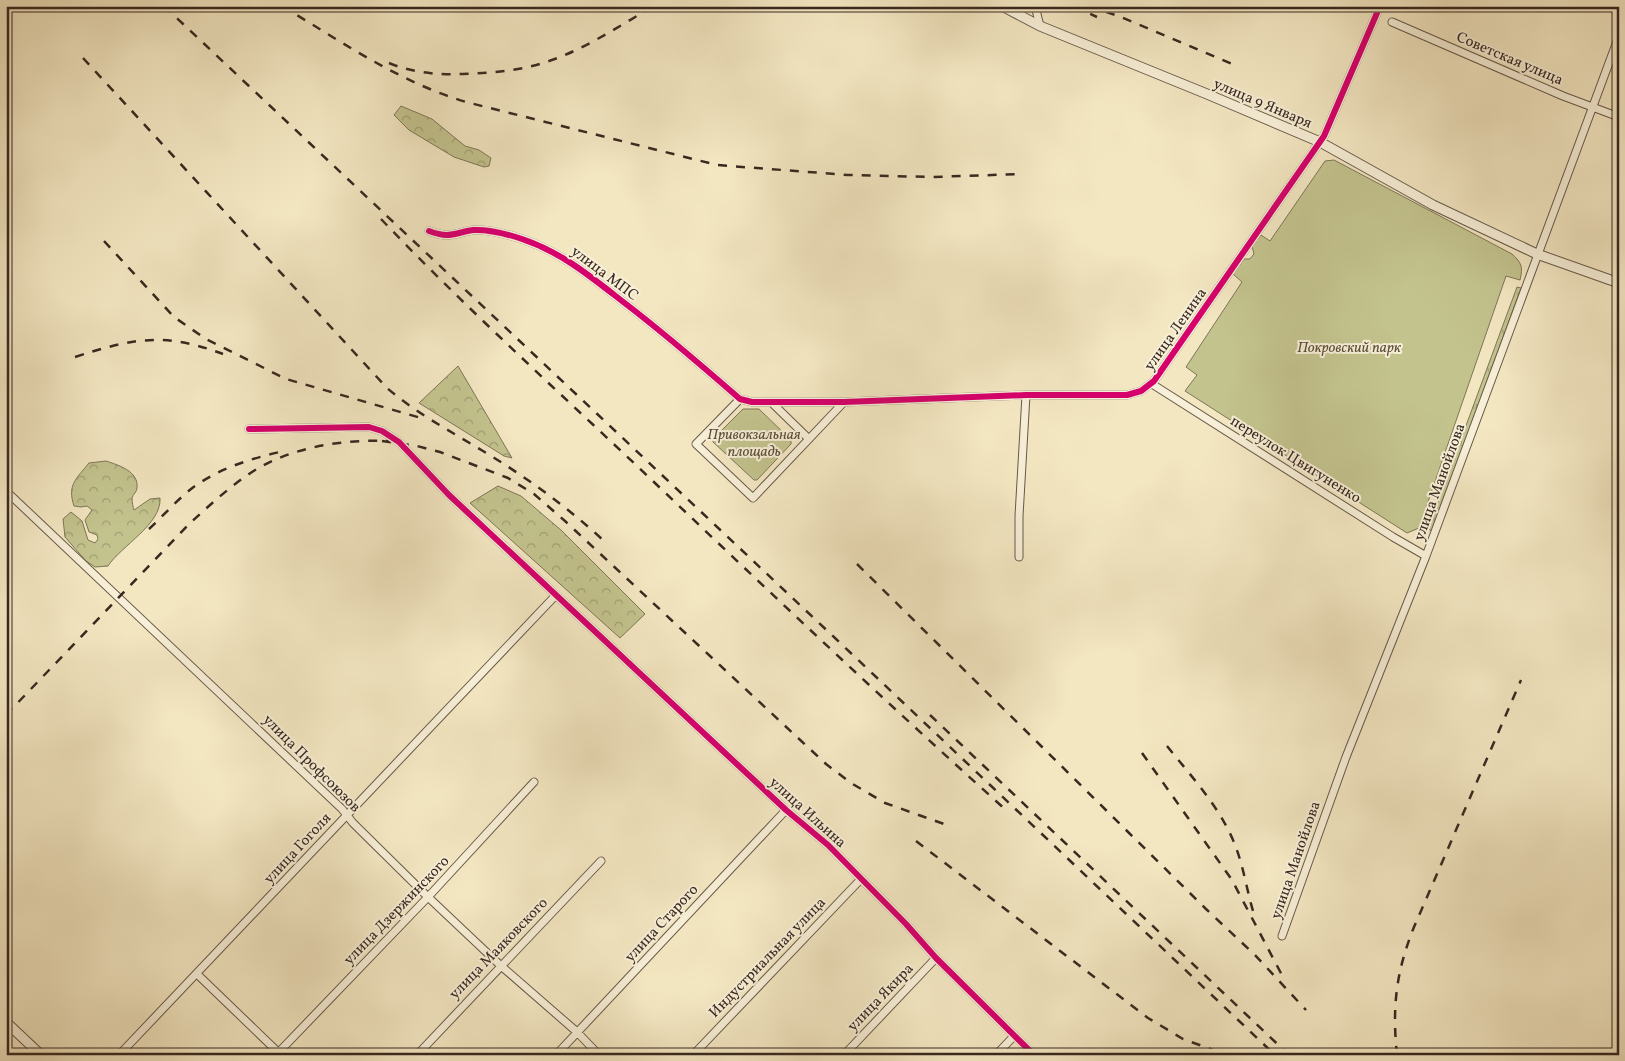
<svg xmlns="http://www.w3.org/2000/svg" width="1625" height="1061" font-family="Vollkorn,serif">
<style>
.grass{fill:url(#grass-tufts);stroke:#7e7657}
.forest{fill:url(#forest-crowns);stroke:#7e7657}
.green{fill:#c3c38e;stroke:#7e7657}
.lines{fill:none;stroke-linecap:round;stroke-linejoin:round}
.minor-casing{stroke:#685848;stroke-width:9}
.tertiary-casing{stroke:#685848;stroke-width:11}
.minor{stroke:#f7efd7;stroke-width:7}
.tertiary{stroke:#f7efd7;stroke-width:9}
.rail{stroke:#392820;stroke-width:2.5;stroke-dasharray:9 9;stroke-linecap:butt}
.cycleway-casing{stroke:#f7efd7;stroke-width:9}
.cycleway{stroke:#d6006c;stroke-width:6}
.labels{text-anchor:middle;stroke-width:4;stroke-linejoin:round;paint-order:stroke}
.street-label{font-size:15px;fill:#392820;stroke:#f7efd7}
.park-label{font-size:15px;font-style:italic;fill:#5c4f3c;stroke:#f7efd7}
</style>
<defs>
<pattern id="grass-tufts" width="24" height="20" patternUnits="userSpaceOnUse" patternTransform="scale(1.25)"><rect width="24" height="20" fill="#c3c38e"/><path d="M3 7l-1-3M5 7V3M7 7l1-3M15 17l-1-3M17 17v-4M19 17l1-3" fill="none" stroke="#9f9e74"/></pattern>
<pattern id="forest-crowns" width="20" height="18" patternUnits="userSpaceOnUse" patternTransform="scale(1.25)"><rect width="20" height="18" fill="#c3c38e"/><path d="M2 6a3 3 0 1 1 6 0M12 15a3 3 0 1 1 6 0" fill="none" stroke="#9f9e74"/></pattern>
</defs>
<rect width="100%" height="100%" fill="#f3e7c2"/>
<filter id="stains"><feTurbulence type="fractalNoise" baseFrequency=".004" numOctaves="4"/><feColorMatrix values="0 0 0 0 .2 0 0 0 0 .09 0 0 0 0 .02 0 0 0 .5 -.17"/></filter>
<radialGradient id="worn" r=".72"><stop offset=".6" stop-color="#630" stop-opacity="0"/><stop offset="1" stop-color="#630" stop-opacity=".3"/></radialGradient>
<path class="grass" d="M1517,287L1521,288L1432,531L1428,529Z"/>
<path class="forest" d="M401,106L432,119L465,146L479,150L491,158L489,166L484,167L454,157L409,130L394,115Z
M458,366L512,458L504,456L419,403Z
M106,461C118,465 139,471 137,488C137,492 133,494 132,498C132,502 133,507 134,510L150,499L160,498C162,524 121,546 108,566L95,567L86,561L65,537L63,519L71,512L82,521L88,540L95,543L98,539L97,535L89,532L85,520L92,510L87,506L81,507L74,506C67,485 76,479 89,463Z
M498,486L521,496L561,530L645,614L620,638L470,503Z"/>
<path class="green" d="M1334,160L1512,254C1522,263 1523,267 1520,280L1506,276L1419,528L1407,533L1185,391L1197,375L1186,367L1242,282L1233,274L1244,259H1250L1254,254L1252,246L1261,235L1270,241L1325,161Z
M743,409H759L791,440V444L757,480H754L713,442V439Z"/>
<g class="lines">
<defs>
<path id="minor" d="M1035,6L1040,26
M1392,22L1563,96L1619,117
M429,231C450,239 454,233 473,230C490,229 507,234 522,239C561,252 590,276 622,301C663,332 701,365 740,399L752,402H844L1026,395H1127L1141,391L1154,381L1324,136L1380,6
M1152,384L1393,537L1426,556
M740,399L696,444L753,498L844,402
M771,402L809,439
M249,429L369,427L382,431L399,442L449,495L786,810L828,845L906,924L936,958L1034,1055
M6,491L342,809L353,823L428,897L500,965L577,1032L599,1055
M1019,557V516L1026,395
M1282,936L1346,757L1426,556L1619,36
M197,974L280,1054
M119,1055L556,595
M276,1055L428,897L534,782
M417,1055L601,861
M556,1055L786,810
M693,1055L861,879
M844,1055L936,958
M996,1055L1014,1036"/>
<path id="tertiary" d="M1002,6L1040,26L1207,94L1320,142L1433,205L1537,254L1619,283
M6,1022L41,1055"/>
</defs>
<use href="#minor" class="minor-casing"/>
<use href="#tertiary" class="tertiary-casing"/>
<use href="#minor" class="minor"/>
<use href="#tertiary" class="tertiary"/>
<path class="rail" d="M164,6L835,638L1275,1055
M282,6C342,42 399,82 466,102L717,165L848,175L933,177L1022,174
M1074,6L1097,17
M1089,6L1121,17L1232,64
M83,58L387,388C416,413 450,431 483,451C526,477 566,506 603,540
M389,63C413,73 438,75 463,74C491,73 519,71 546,62C584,50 619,26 654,6
M381,219C462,304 550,384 636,465C758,581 880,697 1006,810
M104,241L174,317L206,339L286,379L421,418
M75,357C134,338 164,332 223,354
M382,441L417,446L440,452L508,478L534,494L565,521L826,764L851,783L885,803L944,824
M149,529C163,516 176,501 191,489C217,469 252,458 284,451
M857,564L1206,909L1255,955L1306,1010
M6,715L189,524C209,506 229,487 252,472C291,447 343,439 390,441
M930,715L1289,1055
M1167,746C1191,776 1218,805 1233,840C1243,863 1246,887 1253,911
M1142,753L1232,880L1284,979
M916,841L1148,1018L1183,1039L1227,1055
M1397,1055C1392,1007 1396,972 1414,927L1521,680"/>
<defs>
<path id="cycleway" d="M429,231C450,239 454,233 473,230C490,229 507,234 522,239C561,252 590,276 622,301C663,332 701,365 740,399L752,402H844L1026,395H1127L1141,391L1154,381L1324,136L1380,6
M249,429L369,427L382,431L399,442L449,495L786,810L828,845L906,924L936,958L1034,1055"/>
</defs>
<use href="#cycleway" class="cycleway-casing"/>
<use href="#cycleway" class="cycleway"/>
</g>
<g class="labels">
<g class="street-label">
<text transform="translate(1510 58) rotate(23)" y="5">Советская улица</text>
<text transform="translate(1263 103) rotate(23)" y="5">улица 9 Января</text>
<text transform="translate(605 273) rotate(37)" y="5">улица МПС</text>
<text transform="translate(1175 329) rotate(-55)" y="5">улица Ленина</text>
<text transform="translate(1296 459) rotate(32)" y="5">переулок Цвигуненко</text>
<text transform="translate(1439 482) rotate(-70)" y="5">улица Манойлова</text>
<text transform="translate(312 763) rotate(45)" y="5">улица Профсоюзов</text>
<text transform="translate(808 812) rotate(42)" y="5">улица Ильина</text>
<text transform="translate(297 848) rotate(-47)" y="5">улица Гоголя</text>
<text transform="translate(1295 860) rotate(-71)" y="5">улица Манойлова</text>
<text transform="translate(396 910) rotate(-46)" y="5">улица Дзержинского</text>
<text transform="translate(661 923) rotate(-47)" y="5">улица Старого</text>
<text transform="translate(498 948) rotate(-46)" y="5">улица Маяковского</text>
<text transform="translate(767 957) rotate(-46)" y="5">Индустриальная улица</text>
<text transform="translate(880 997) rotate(-46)" y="5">улица Якира</text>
</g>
<g class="park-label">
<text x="1349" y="352">Покровский парк</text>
<text x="754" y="439">Привокзальная<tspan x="754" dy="17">площадь</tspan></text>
</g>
</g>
<rect width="1625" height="1061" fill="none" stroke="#f3e7c2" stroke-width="25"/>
<rect x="8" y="8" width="1610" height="1046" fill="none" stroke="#392820" stroke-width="2.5"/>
<rect x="12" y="12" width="1600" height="1036" fill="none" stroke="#392820"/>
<rect width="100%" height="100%" filter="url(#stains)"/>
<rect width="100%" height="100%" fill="url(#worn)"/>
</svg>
